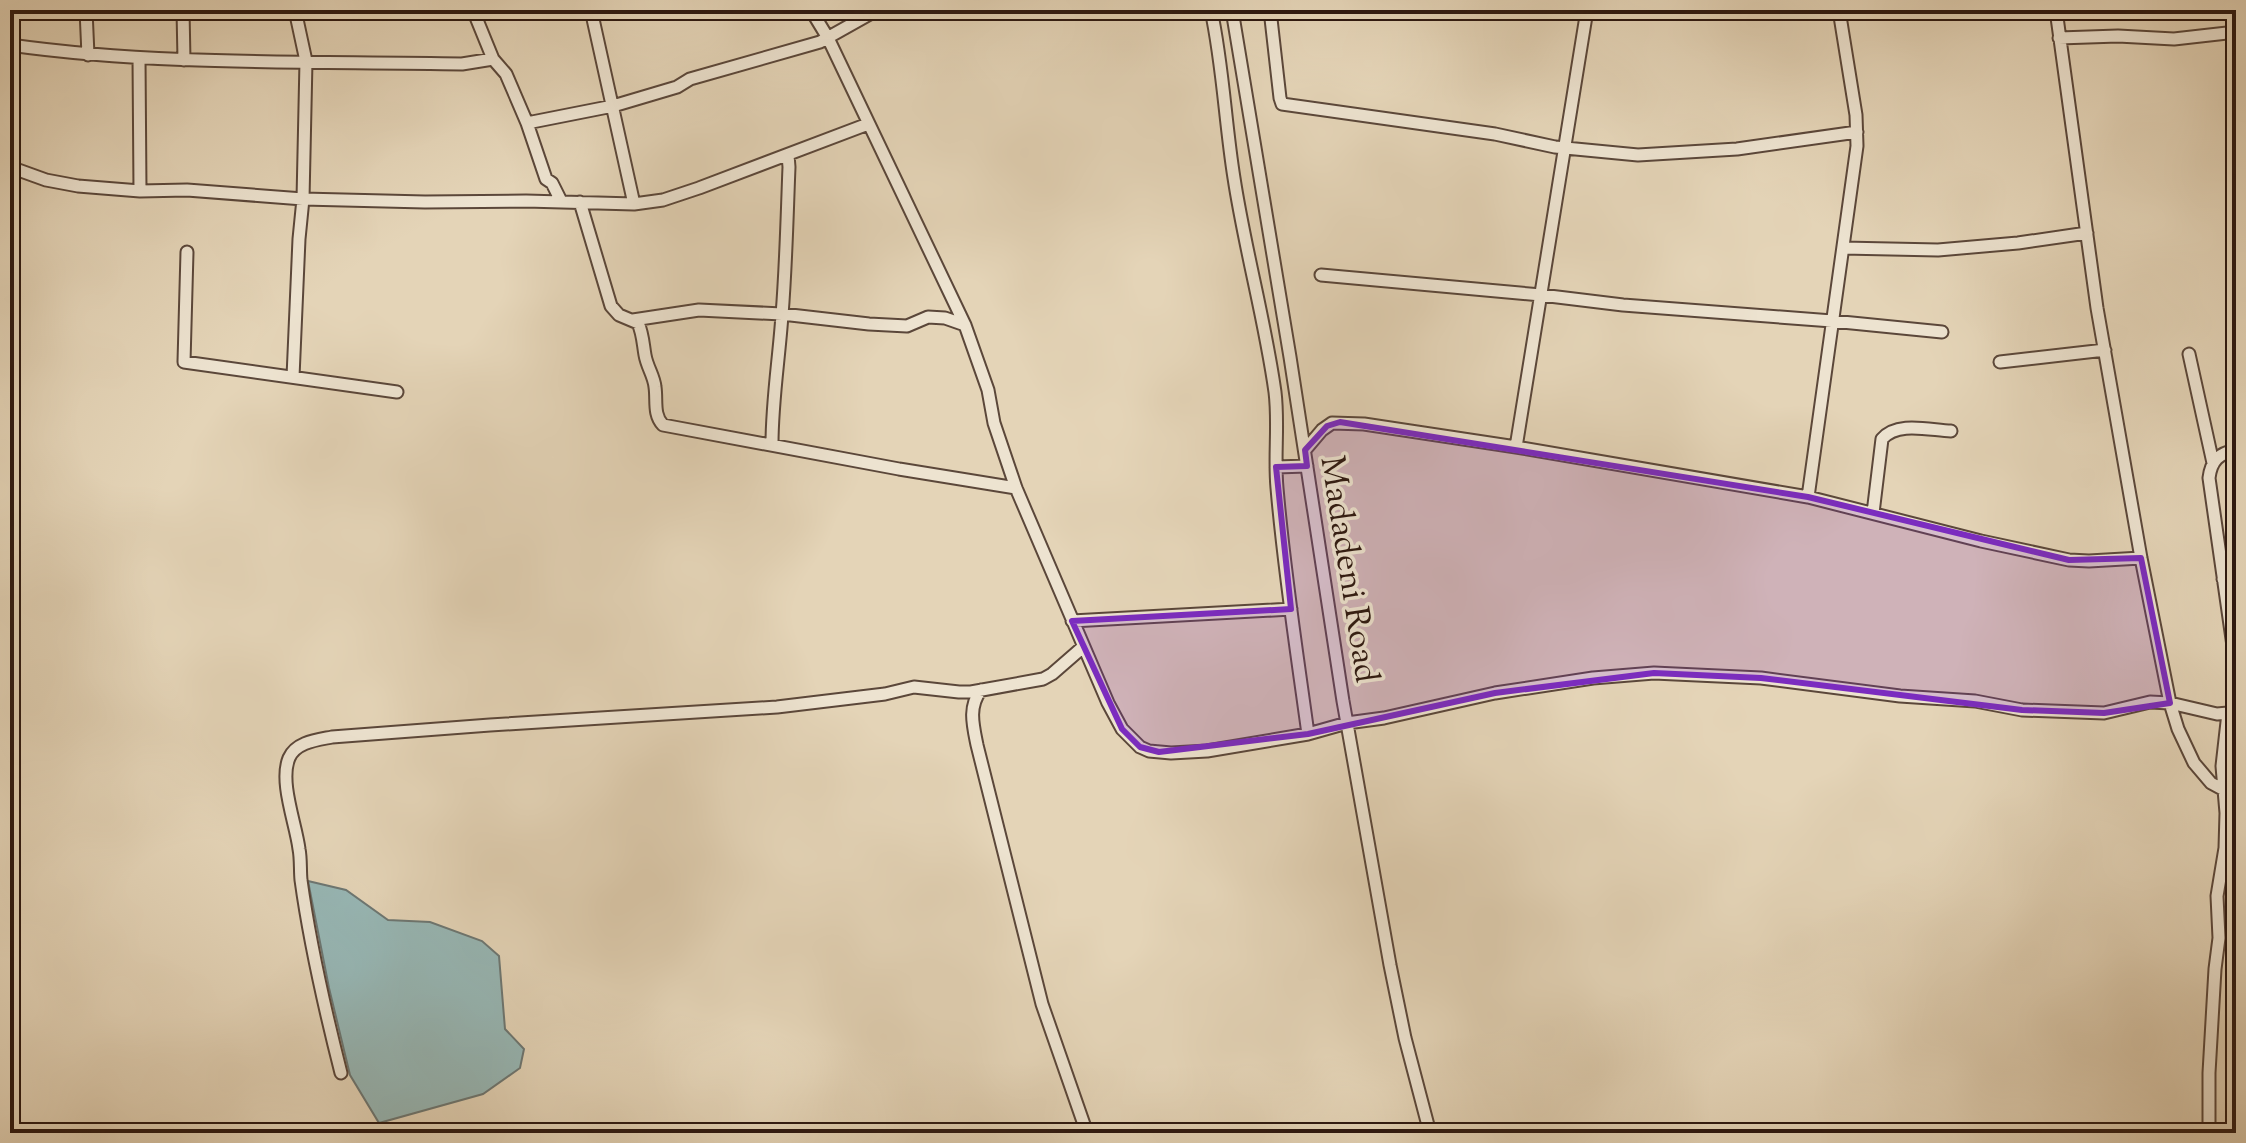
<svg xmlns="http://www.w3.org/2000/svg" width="2246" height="1143" font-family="'Sorts Mill Goudy',serif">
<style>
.water{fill:#97b7b5;stroke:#6d7773;stroke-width:2}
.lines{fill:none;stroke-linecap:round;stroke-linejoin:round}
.minor-casing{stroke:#5b473a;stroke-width:15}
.minor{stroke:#ede3d0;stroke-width:11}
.marked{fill:#7b2cbf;fill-opacity:0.2;stroke:#7b2cbf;stroke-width:6;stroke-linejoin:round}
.labels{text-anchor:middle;stroke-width:7;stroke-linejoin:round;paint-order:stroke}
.street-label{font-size:34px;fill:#2d1810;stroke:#ede3d0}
</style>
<rect width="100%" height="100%" fill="#e4d4b7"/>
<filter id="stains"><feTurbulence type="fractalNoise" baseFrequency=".0025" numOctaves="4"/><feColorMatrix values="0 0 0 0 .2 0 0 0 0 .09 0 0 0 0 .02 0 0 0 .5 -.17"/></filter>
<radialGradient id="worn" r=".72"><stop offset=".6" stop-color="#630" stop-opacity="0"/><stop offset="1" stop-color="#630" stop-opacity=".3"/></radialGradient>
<path class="water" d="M308,881L346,890L388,920L430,922L482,941L499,956L505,1029L524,1049L520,1068L483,1094L379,1123L350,1075L329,988Z"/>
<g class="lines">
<defs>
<path id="minor" d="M86,10L88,55
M183,10L184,60
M473,10L493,59L506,74L527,123L546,179L552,183L561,201
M591,10L634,204
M811,10L828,38L965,325L988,390L994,423L1016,488L1108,703L1122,729L1140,747L1149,751L1171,753L1207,751L1308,734L1347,723L1384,718L1495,693L1593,678L1654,673L1761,678L1900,696L1975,701L2022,710L2104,713L2150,702L2170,703L2217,714L2228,713L2236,709
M1211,10C1223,65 1225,122 1234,178C1245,250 1265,320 1275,392C1279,424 1274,456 1277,488C1284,571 1297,653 1308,734
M1232,10L1290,357L1343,701L1390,965L1405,1038L1430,1133
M1270,10L1280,98L1282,104L1495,134L1555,147L1638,155L1737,149L1857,132
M2056,10L2097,308L2141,558L2170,703L2178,729L2194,763L2211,783L2224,790L2236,791
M2059,38L2118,36L2174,39L2236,32
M10,45C159,66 311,61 462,64L493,59
M139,58L140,191
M527,123L613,106L677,87L690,79L820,42L877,10
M10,167L46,180L78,186L140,191L187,190L303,199L425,202L526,201L634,204L663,200L699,188L868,124
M580,202L611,306L619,315L638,323C643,334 643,344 645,355C647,367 654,376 655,387C657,400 653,415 663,425L899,469L1016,488
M1843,248L1938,250L2018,243L2087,233
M187,252L184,362L397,392
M1321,275L1541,295L1623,305L1832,321L1942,332
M633,320L699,310L782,314L869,324L907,326L928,317L945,318L965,325
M2189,354L2213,463
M2000,362L2105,350
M293,377L299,239L303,199L306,61L295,10
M772,444C772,401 779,359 782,315C786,266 787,217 789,167L788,155
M1516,447L1587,10
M1305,450L1322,430L1332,423L1364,424L1516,447L1808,497L1981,541L2069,560L2089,561L2141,558
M2236,450C2219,453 2211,461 2209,478L2236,667
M1276,467L1307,466
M1808,497L1857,146L1856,115L1839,10
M1873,513L1882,439C1897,421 1929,430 1951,431
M2223,579L2236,564
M1072,621L1291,609
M981,690C968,707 973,725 977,745L1042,1004L1087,1133
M341,1073C325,1010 310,945 301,880C300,870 301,859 299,849C296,824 279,782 289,758C296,742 317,740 332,737L490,725L777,707L885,694L914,687L959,692H971L1043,679L1052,674L1083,647
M2209,1133V1073L2215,969L2219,938L2217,896L2225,848L2226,813L2222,766L2228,713"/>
</defs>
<use href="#minor" class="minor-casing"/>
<use href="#minor" class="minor"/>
</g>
<path class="marked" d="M1340,422L1808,497L2069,560L2141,558L2170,703L2104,713L2022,710L1761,678L1654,673L1495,693L1308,734L1159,752L1140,747L1122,729L1072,621L1291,609L1276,467L1307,466L1305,450L1327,426Z"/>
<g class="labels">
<g class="street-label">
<text transform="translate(1351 569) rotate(81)" y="12">Madadeni Road</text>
</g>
</g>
<rect width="2246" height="1143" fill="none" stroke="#e4d4b7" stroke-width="40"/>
<rect x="12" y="12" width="2222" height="1119" fill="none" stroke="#2d1810" stroke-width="4"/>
<rect x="20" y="20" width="2206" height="1103" fill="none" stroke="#2d1810" stroke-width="2"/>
<rect width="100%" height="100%" filter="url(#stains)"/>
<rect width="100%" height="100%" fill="url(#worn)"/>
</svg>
